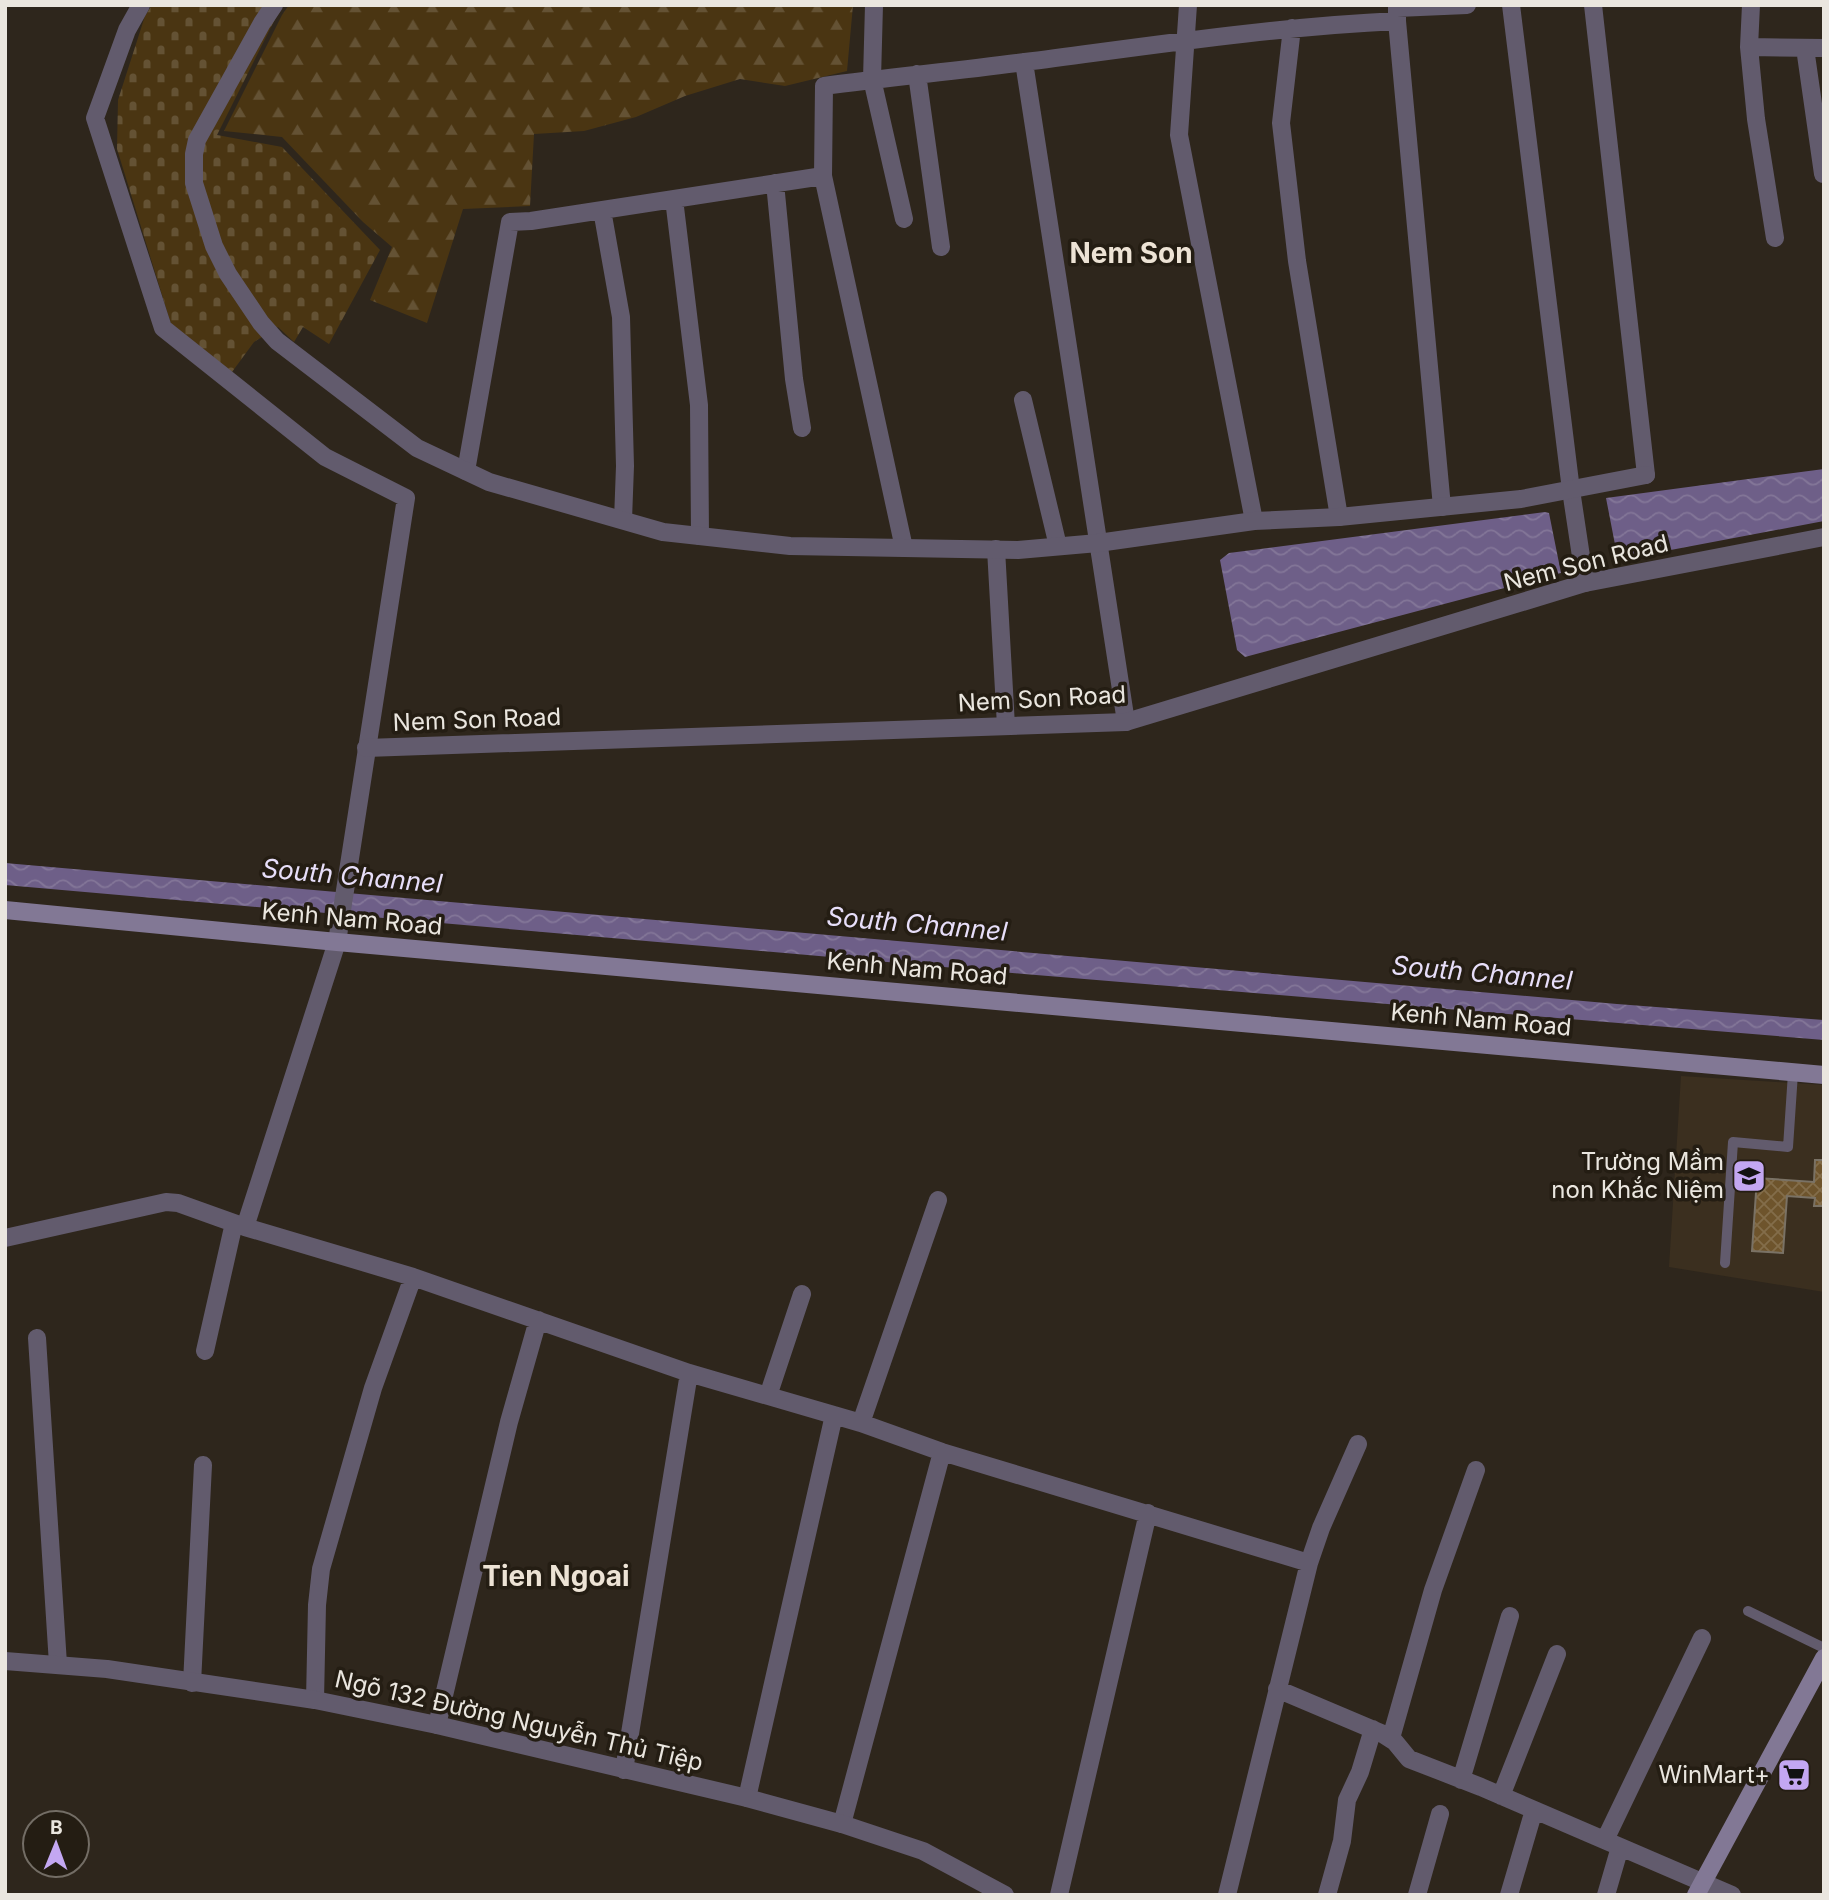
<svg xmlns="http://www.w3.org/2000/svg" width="1829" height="1900" font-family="Inter,sans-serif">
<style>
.built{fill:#3b2f1f}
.forest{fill:url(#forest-firs)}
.cemetery{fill:url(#cemetery-stones)}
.water{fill:url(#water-waves)}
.building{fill:url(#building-cross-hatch);stroke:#7a7265;stroke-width:2}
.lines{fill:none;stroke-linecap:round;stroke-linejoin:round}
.service{stroke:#625b6d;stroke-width:10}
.minor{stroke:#625b6d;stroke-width:18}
.tertiary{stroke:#625b6d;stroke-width:18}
.secondary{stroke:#827895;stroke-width:18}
.labels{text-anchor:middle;stroke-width:7;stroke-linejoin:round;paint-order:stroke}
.street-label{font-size:24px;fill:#eae6df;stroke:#241d13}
.poi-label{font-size:24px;fill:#eae6df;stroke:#241d13;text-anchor:end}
.water-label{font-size:26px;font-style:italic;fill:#e7def9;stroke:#241d13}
.quarter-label{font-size:28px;font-weight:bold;fill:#ede3d5;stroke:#241d13}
</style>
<defs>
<pattern id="forest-firs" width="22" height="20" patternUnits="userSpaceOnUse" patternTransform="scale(1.75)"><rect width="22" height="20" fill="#4a3512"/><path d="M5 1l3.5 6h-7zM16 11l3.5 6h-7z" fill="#645234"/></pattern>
<pattern id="cemetery-stones" width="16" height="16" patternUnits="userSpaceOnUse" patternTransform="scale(1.75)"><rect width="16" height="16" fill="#4a3512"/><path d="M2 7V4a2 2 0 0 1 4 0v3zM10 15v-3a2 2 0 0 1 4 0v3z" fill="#645234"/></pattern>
<pattern id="water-waves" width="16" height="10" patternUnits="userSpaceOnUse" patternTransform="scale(1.75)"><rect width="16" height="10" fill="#6e5f88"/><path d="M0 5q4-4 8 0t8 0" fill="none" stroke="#837698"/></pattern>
<pattern id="building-cross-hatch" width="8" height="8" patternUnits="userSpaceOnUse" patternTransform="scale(1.75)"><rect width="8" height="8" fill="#6e542c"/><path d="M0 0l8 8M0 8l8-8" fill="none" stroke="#836d4a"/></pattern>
</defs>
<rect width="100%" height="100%" fill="#2e261c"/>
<path class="built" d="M1681,1076L1824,1085V1292L1669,1267Z"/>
<path class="forest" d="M289,5H853L847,71L785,86L740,79L685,96L636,117L584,131L534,134L530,206L463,209L427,323L370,300L392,247L363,222L282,137L224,131L282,15Z"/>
<path class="cemetery" d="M152,5H282L217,135L282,147L380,250L329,344L303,327L294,342L278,327L254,342L232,372L171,324L117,149L118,100L145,16Z"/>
<path class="water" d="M1824,469V521L1618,560L1606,498Z
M1545,512L1549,513L1561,573L1245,657L1237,650L1220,560L1229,553Z
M5,863L1617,1004L1824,1020V1040L1024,974L5,885Z"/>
<path class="building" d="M1815,1160H1824V1206H1814L1815,1198L1787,1196L1783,1253L1752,1251L1757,1178L1814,1182Z"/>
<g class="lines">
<path class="service" d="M1725,1263L1733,1142L1788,1147L1793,1073
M1748,1611L1824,1648"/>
<path class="minor" d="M141,5L127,30L95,118L163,328L325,457L406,498L337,942L245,1227
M874,5L872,79L904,219
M1188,5L1179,135L1254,521
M1397,5V21L1442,507
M1511,5L1571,490L1585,583
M1593,5L1646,475
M1751,5L1749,47L1824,48
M1397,8L1467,5
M1292,28L1281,123L1297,261L1339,517
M1749,47L1756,119L1775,238
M1805,48L1823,174
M1024,62L1126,722
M917,74L941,247
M775,183L794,379L802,428
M674,199L699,405L700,536
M602,210L621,317L625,466L623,520
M1023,400L1058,546
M466,471L510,222L531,221L823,176
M904,548L823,176L824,86C891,77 958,71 1025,62C1149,46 1272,27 1397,21
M996,549L1006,726
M5,1238L166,1202L178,1203L245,1227L413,1277L689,1373L861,1423L942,1452L1309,1563
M37,1338L58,1664
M205,1351L234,1223
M768,1396L802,1294
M861,1423L938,1200
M192,1683L203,1465
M1277,1689L1381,1733L1395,1742L1409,1759L1481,1787L1732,1895
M315,1700L317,1605L321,1569L373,1388L413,1277
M437,1725L509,1422L538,1320
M1391,1738L1433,1590L1476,1470
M624,1770L689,1373
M1461,1780L1510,1616
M1501,1796L1557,1654
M747,1798L834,1415
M842,1824L942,1452
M1605,1840L1702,1638
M1059,1895L1148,1513
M1227,1895L1309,1563L1321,1528L1358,1444
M1327,1895L1342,1841L1347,1800L1360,1772L1373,1729
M1417,1895L1440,1814
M1509,1895L1534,1810
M1606,1895L1620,1847"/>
<path class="tertiary" d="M274,5L262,23L197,140L194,154V183L214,246L228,274L261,323L277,341L417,448L489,482L663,532L790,546L1018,550L1098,543L1254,521L1339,517L1521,499L1646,475
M366,748L1126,722L1585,583L1824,537
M5,1661L107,1669L315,1700L437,1725L747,1798L842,1824L923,1851L1005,1895"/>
<path class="secondary" d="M5,910L337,942L1824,1075
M1696,1895L1824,1658"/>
</g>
<defs>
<symbol id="school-square" viewBox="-11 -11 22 22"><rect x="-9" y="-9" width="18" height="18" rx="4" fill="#c3a7f2" stroke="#241d13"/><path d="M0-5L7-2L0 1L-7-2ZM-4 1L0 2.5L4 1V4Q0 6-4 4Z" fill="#111"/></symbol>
<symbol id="supermarket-square" viewBox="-11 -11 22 22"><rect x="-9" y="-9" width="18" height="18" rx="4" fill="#c3a7f2" stroke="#241d13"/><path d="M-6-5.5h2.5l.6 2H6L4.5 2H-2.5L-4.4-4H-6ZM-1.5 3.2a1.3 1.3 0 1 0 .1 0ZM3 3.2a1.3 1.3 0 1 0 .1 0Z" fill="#111"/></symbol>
</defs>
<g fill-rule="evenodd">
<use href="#school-square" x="1730" y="1157" width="38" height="38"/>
<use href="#supermarket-square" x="1775" y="1756" width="38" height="38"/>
</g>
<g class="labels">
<g class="street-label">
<text transform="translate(1586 563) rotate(-14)" y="8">Nem Son Road</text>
<text transform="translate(1042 699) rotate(-3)" y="8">Nem Son Road</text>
<text transform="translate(477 720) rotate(-2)" y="8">Nem Son Road</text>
<text transform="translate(352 919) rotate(5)" y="8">Kenh Nam Road</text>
<text transform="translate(917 969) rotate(5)" y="8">Kenh Nam Road</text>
<text transform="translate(1481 1020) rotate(5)" y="8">Kenh Nam Road</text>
<text transform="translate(519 1721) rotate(13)" y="8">Ngõ 132 Đường Nguyễn Thủ Tiệp</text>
</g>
<g class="poi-label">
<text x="1724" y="1170">Trường Mầm<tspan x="1724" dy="28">non Khắc Niệm</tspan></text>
<text x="1770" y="1783">WinMart+</text>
</g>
<g class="water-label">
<text transform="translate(352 876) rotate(5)" y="9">South Channel</text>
<text transform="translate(917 924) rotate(5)" y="9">South Channel</text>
<text transform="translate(1482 973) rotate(5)" y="9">South Channel</text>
</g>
<g class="quarter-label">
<text x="1131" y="263">Nem Son</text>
<text x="556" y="1586">Tien Ngoai</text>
</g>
</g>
<rect width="1829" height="1900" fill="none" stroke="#eae6df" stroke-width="14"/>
<g transform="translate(56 1844) rotate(1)"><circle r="33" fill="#241d13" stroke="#736d65" stroke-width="2"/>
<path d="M0-5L12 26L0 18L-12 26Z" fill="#c3a7f2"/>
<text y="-10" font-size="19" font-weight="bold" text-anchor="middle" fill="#eae6df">B</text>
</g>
</svg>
